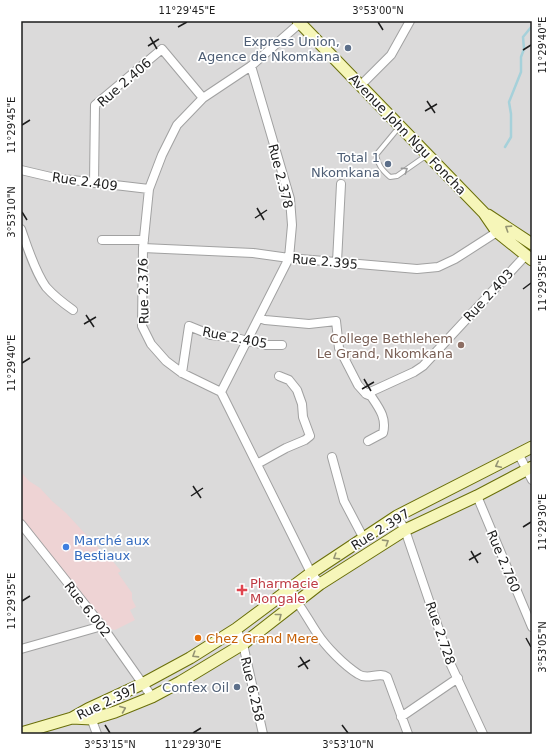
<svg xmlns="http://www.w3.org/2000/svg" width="553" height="755" font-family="'DejaVu Sans',sans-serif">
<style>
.residential{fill:#dbdada}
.commercial{fill:#eed3d4}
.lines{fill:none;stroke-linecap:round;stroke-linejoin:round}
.stream{stroke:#a6d1da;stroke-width:2.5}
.service-casing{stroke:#a1a1a1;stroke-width:6}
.minor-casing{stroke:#a1a1a1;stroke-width:10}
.secondary-casing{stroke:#6a6f0a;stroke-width:13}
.service{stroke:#fff;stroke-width:4}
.minor{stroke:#fff;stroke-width:8}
.secondary{stroke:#f6f6b9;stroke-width:11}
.oneway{stroke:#999}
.oneway2{stroke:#949473}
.ticks{fill:none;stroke:#1d1d1d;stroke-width:1.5}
.service-dot{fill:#5c6f8a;stroke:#fff;stroke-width:1.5}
.education-dot{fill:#8d6e63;stroke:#fff;stroke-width:1.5}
.shop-dot{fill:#3f7fe0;stroke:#fff;stroke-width:1.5}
.health-dot{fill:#e0444e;stroke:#fff;stroke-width:1.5}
.food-dot{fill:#e8710a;stroke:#fff;stroke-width:1.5}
.labels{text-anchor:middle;stroke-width:3.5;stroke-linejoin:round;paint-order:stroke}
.service-label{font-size:13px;fill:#4e5e75;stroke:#fff;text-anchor:end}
.street-label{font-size:13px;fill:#1d1d1d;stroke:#fff}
.education-label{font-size:13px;fill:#785e54;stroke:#fff;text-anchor:end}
.shop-label{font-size:13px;fill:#366cbe;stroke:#fff;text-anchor:start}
.health-label{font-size:13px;fill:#be3a42;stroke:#fff;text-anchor:start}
.food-label{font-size:13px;fill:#c56008;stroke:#fff;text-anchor:start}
.neatline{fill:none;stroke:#1d1d1d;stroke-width:1.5}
.ticks-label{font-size:10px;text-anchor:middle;fill:#1d1d1d}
</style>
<rect width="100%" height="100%" fill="#eeeae4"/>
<path class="residential" d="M21,21H532V734H21Z"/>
<path class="commercial" d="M21,472L29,481L40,488L52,501L66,513L102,552H105L121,571L118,573L132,593V599L136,607L130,610L135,620L115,630L100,627L21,530Z"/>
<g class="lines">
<path class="stream" d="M505,147L511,137V114L509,102L521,72V57L524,49L523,37L532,26"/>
<defs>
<path id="service" d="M400,126L376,155C378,165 382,170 390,177L397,176L427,155"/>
<path id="minor" d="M300,23L251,66L203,98L177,125L162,155L149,189L143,248L142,326L151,344L166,361L182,373L221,392L311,573L320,584
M360,86L391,55L410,21
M21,170L55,178L149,189
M94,183L95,105L162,49L203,98
M21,229C27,246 35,272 46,287C54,296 63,303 73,310
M102,240H144
M143,248L253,253L289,258L417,269L438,267L455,259L497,232
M337,262L341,184
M259,318L265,320L309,324L336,321L339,348L358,385L366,394L414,372L423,366L526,255
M182,373L189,326L211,335L232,337L265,345H282
M221,392L289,258L292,225L290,199L251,66
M366,394L371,396C379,408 387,418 383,433L368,441
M519,455L532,480
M332,457L344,501L364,539
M257,464L286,448L305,440L310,436L303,417L302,404L297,390L289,380L279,376
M477,496L532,627
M397,516L405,530L451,665L483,734
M21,524L102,626L152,697
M287,590C300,603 307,618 317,633C326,647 344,665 358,674C368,681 379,671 387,677L408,734
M236,629L243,644L263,734
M21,649L102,626
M90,715L97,734
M401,717L458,678"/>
<path id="secondary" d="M298,21L484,213L497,232L532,260
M488,215L532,244
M72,718L92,719L115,712L152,697L180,682L243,644L320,584L405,530L477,496L532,467
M21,733L72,718L88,709L142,684L190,658L236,629L311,573L397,516L532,447"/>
</defs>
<use href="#service" class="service-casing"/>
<use href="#minor" class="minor-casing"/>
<use href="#secondary" class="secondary-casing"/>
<use href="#service" class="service"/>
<use href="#minor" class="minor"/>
<use href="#secondary" class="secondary"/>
</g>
<defs><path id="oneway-chevron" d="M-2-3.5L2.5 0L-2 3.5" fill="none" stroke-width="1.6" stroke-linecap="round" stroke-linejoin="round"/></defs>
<use class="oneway" href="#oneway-chevron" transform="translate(405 170) rotate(-34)"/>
<g class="oneway2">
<use href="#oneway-chevron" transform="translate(508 228) rotate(-147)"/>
<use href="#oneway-chevron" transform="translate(498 465) rotate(153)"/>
<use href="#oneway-chevron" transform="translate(386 542) rotate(-32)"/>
<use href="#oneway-chevron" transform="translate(336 557) rotate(148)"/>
<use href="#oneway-chevron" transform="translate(279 616) rotate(-38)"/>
<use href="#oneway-chevron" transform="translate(195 655) rotate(148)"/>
<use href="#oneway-chevron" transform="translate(123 709) rotate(-22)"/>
</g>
<path class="ticks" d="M378,22L383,30M178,27L187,22M150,37L157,49M148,46L159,39M523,50L531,45M427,101L435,113M425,111L437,104M22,125L30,120M257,208L264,220M22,212L27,220M255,218L267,210M523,289L531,283M86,315L94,327M84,324L96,317M22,363L30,358M364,379L371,391M362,389L374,382M193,486L201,498M191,496L203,488M523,527L531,522M471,551L478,563M469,560L481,553M22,601L30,596M526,638L531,647M300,657L308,669M298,667L310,660M105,725L110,733M342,725L348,733M193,733L201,728"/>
<g class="service-dot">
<circle cx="348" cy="48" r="4"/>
<circle cx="388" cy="164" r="4"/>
<circle cx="237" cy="687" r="4"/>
</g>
<circle class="education-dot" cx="461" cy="345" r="4"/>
<circle class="shop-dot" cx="66" cy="547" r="4"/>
<path class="health-dot" d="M240 584h4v4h4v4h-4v4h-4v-4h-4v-4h4z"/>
<circle class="food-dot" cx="198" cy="638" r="4"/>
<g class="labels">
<g class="service-label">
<text x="340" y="46">Express Union,<tspan x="340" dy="15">Agence de Nkomkana</tspan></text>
<text x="380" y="162">Total 1<tspan x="380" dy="15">Nkomkana</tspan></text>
<text x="229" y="692">Confex Oil</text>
</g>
<g class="street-label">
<text transform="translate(124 82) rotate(-41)" y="5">Rue 2.406</text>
<text transform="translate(408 134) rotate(46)" y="5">Avenue John Ngu Foncha</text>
<text transform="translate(281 176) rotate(76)" y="5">Rue 2.378</text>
<text transform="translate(85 181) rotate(8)" y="5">Rue 2.409</text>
<text transform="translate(325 261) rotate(5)" y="5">Rue 2.395</text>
<text transform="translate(143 291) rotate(-91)" y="5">Rue 2.376</text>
<text transform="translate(488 295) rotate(-47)" y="5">Rue 2.403</text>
<text transform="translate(235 337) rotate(11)" y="5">Rue 2.405</text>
<text transform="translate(380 529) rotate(-32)" y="5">Rue 2.397</text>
<text transform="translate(504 561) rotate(67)" y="5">Rue 2.760</text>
<text transform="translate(88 609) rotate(52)" y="5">Rue 6.002</text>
<text transform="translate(441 633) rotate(71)" y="5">Rue 2.728</text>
<text transform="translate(253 689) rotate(77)" y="5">Rue 6.258</text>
<text transform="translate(107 701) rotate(-26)" y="5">Rue 2.397</text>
</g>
<g class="education-label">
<text x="453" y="343">College Bethlehem<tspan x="453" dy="15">Le Grand, Nkomkana</tspan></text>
</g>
<g class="shop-label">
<text x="74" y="545">Marché aux<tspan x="74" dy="15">Bestiaux</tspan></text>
</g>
<g class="health-label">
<text x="250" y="588">Pharmacie<tspan x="250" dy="15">Mongale</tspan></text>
</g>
<g class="food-label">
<text x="206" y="643">Chez Grand Mere</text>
</g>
</g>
<rect width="553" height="755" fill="none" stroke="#ffffff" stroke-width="44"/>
<rect x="22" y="22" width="509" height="711" class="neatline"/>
<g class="ticks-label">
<text x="187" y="14">11°29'45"E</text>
<text x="378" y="14">3°53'00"N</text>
<text transform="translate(542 45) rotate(-90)" y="4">11°29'40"E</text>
<text transform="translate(11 125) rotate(-90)" y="4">11°29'45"E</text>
<text transform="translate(11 212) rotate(-90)" y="4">3°53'10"N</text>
<text transform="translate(542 283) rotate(-90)" y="4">11°29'35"E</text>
<text transform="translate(11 363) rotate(-90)" y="4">11°29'40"E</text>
<text transform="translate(542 522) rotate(-90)" y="4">11°29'30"E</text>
<text transform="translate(11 601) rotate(-90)" y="4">11°29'35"E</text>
<text transform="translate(542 647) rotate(-90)" y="4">3°53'05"N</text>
<text x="110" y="748">3°53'15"N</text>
<text x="193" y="748">11°29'30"E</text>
<text x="348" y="748">3°53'10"N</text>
</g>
</svg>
